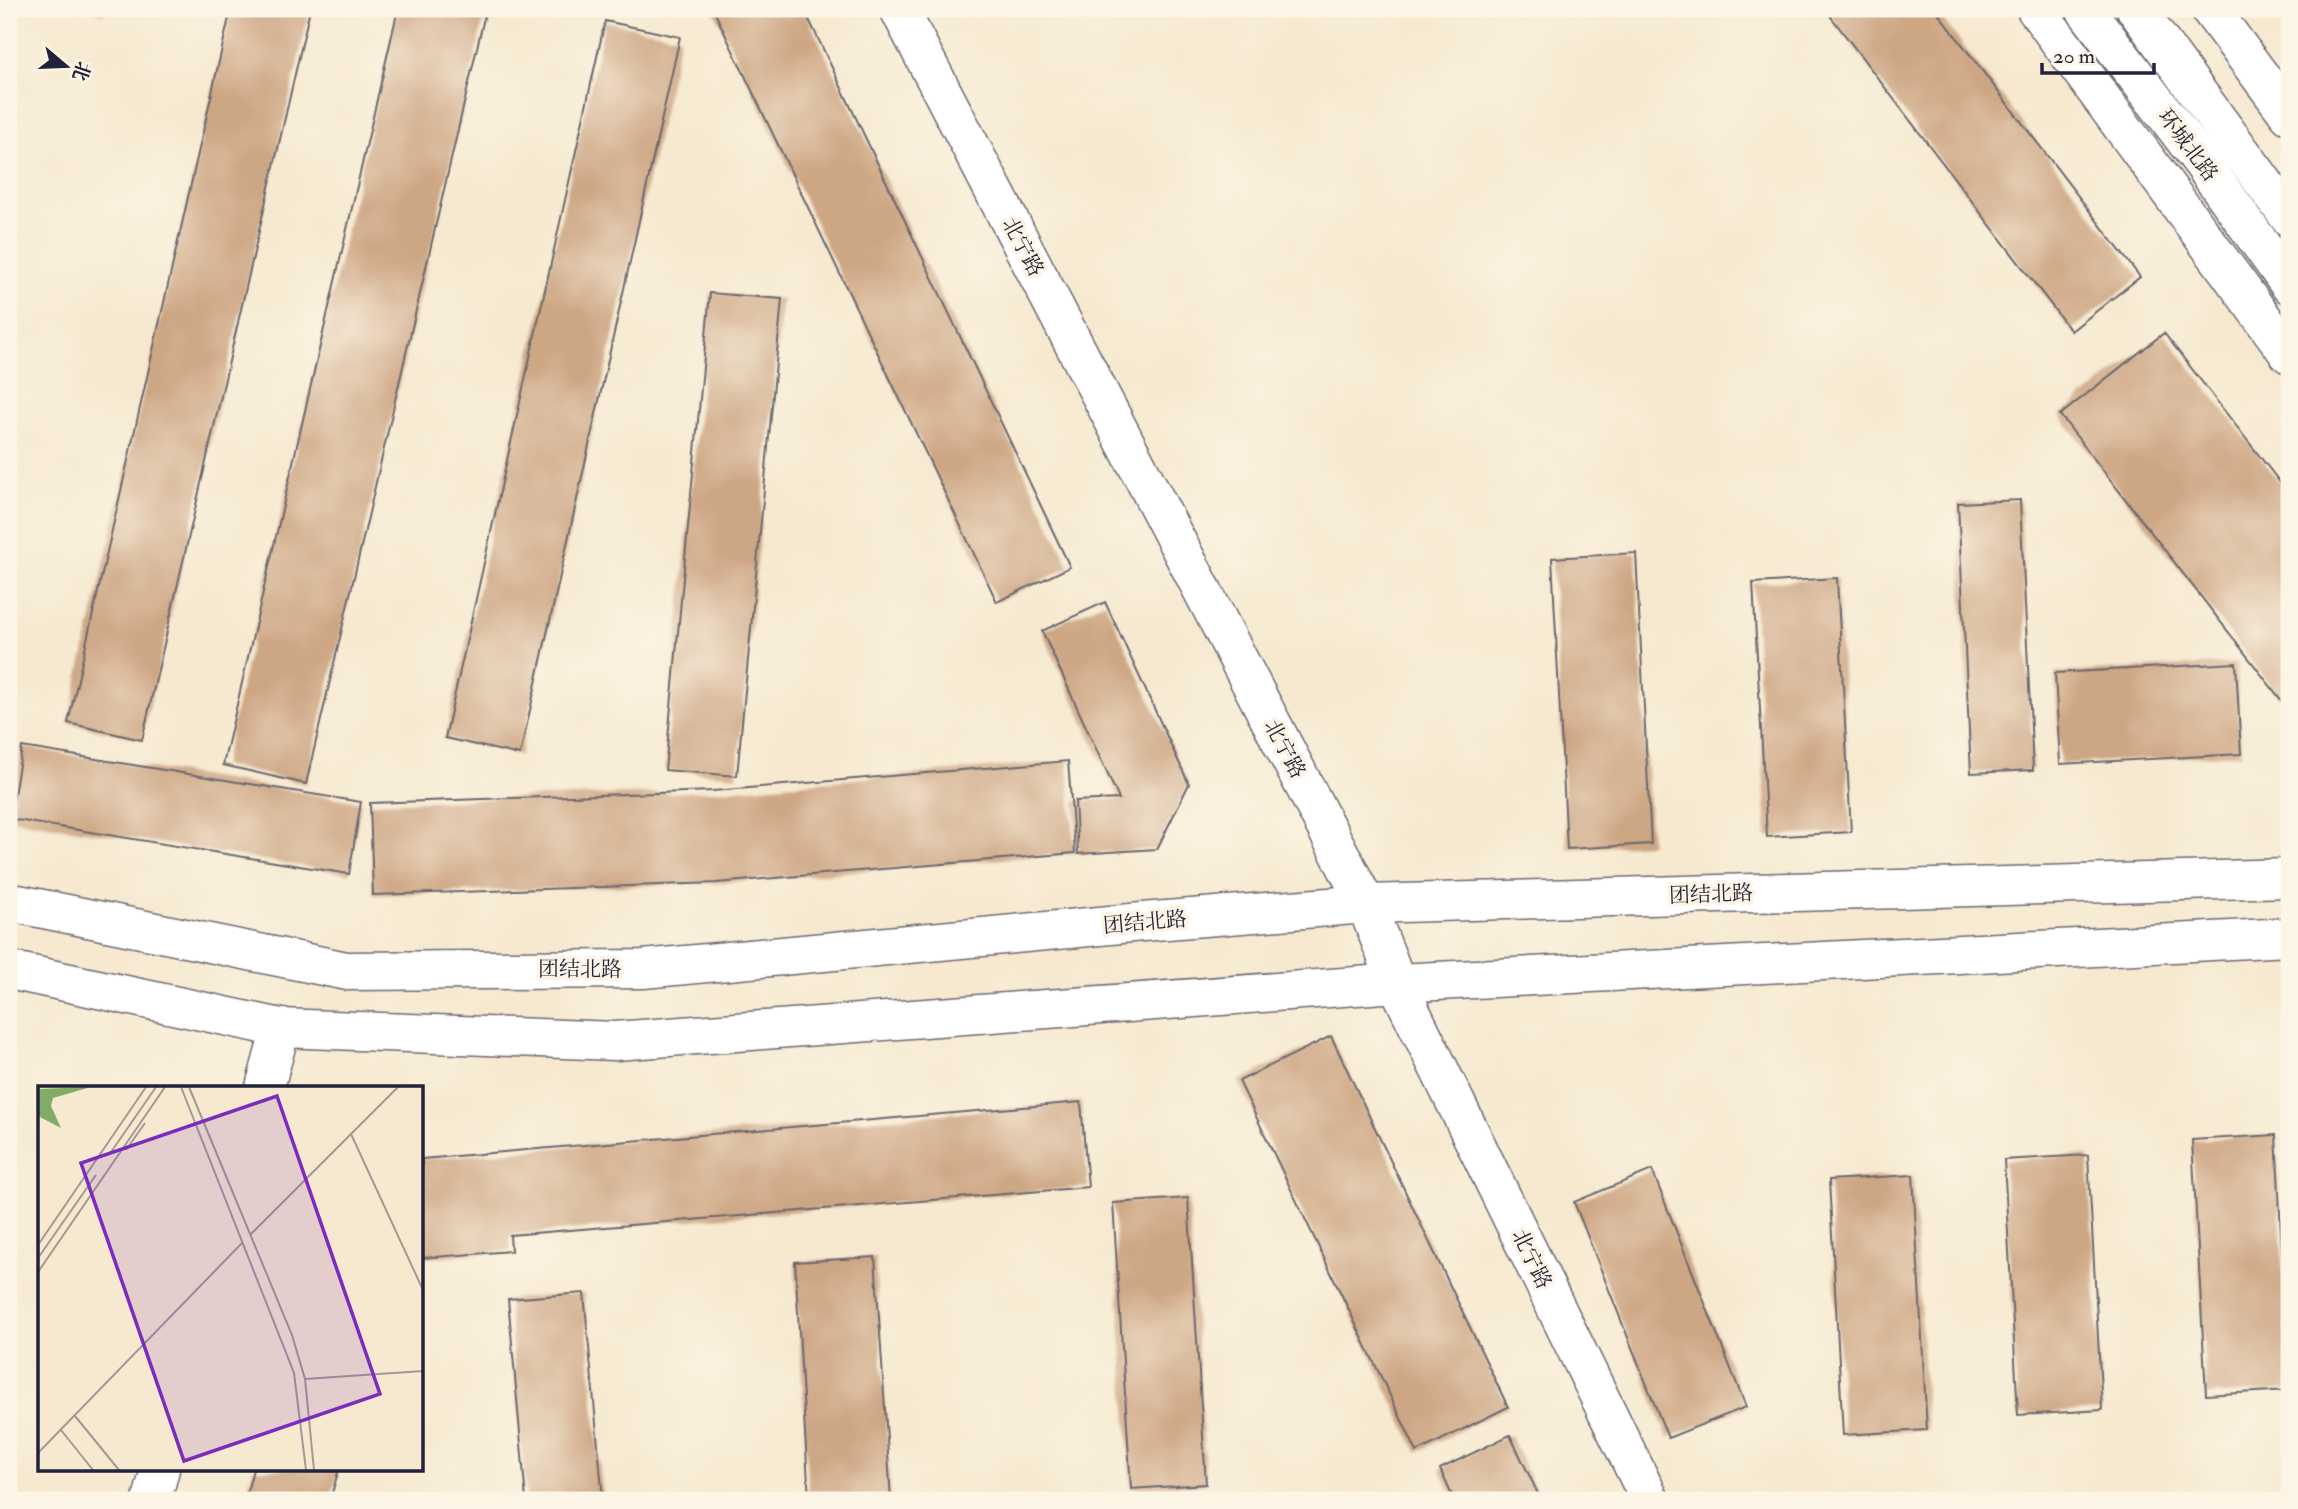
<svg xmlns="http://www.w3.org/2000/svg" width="2298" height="1509" font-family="'IM FELL Double Pica','Noto Serif SC',serif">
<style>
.building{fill:#cda683}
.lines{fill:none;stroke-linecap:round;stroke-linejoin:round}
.minor-casing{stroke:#6c686f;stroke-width:41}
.major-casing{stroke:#6c686f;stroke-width:41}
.highway-casing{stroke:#6c686f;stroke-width:41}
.minor{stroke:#fff;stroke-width:38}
.major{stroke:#fff;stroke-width:38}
.highway{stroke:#fff;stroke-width:38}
.labels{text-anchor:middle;stroke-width:7;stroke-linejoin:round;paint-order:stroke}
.street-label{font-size:21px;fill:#22223b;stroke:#fcf5e5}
.inset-road{fill:none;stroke:#a19994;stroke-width:2}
.view{fill:#7b2cbf;fill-opacity:0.15;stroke:#7b2cbf;stroke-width:3.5}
.inset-edge{fill:none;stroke:#22223b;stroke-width:3.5}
</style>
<rect width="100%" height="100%" fill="#fcf5e5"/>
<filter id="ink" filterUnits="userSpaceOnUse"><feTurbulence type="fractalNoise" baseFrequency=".0143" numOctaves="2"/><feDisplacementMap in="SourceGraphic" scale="14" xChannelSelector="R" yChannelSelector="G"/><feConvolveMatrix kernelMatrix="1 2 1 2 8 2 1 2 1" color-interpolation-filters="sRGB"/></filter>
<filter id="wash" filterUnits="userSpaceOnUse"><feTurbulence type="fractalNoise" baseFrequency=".00686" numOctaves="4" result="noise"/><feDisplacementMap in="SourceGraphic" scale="28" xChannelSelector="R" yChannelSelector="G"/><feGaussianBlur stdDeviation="1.57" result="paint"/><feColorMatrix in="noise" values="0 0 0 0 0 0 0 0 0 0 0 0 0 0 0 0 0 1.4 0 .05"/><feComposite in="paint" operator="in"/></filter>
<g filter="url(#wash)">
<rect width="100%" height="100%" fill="#f6e9d0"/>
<g id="blocks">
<path class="building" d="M88,9H105L103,14Z
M231,9H310L142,740L68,723Z
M398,9H486L306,784L223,765Z
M713,9H804L1070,567L997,602Z
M1825,9H1935L2140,277L2071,331Z
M605,21L680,37L520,755L445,738Z
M710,293L782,299L737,776L665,770Z
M2164,333L2289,494V710L2060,415Z
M2020,500L2033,770L1971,773L1958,503Z
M1636,553L1651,844L1567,849L1552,558Z
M1837,578L1851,832L1767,837L1753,583Z
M1105,602L1189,784L1157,849L1078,854L1075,801L1119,799L1042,631Z
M2236,663L2241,754L2060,764L2055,673Z
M22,747L361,802L349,874L10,819Z
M1068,761L1075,853L716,883L373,895L370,803L713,791Z
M1331,1036L1508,1407L1417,1452L1239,1081Z
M1081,1102L1088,1187L510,1235L511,1251L422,1258V1159Z
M2276,1135L2289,1390L2206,1395L2192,1140Z
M2088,1155L2102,1410L2018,1415L2004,1160Z
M1652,1170L1746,1407L1668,1438L1574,1202Z
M1913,1175L1927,1430L1843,1435L1829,1180Z
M1188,1198L1206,1484L1131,1489L1113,1203Z
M875,1257L891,1500H809L795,1262Z
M584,1293L603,1500H526L508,1299Z
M1510,1435L1541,1500H1454L1440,1469Z
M253,1469H339L330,1500H245Z"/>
</g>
</g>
<g filter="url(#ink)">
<use href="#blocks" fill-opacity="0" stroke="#6c686f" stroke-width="2"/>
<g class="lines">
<defs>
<path id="minor" d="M899,9L1366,904L1397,983L1650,1500
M265,1087L281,1028
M152,1500L160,1469"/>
<path id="major" d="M2036,9L2289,354
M9,902L347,971L643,969L1142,922L1366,904L2289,878
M9,970L281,1028L615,1041L1397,983L2289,937"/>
<path id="highway" d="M2085,9L2201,161L2289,284
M2136,9L2289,217
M2210,9L2289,115"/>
</defs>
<use href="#minor" class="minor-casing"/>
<use href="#major" class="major-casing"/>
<use href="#highway" class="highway-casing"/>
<use href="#minor" class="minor"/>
<use href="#major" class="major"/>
<use href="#highway" class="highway"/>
</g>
</g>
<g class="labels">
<g class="street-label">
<text transform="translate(2188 145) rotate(53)" y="7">环城北路</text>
<text transform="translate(1023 247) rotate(62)" y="7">北宁路</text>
<text transform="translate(1285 749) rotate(62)" y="7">北宁路</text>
<text transform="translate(1711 894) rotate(-2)" y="7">团结北路</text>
<text transform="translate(1145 922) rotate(-5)" y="7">团结北路</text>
<text x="580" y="976">团结北路</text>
<text transform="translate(1532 1259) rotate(64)" y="7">北宁路</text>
</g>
</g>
<g transform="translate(38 1086)">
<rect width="385" height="385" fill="#f6e9d0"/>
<path d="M53,1L15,12L13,20L23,42L0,30V3Z" fill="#82ac63"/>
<path class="inset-road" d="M143,1L256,287L268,384M151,1L254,249L267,293L276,384M313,48L385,204M88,64L107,37M71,69L118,1M212,149L360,1M0,159L108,1M0,172L58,89M0,186L127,1M267,293L385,285M37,330L81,384M23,344L55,384M0,367L205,156"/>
<path class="view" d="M239,10L342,308L146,375L43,77Z"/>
<rect width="385" height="385" class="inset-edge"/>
</g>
<rect width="2298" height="1509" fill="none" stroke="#fcf5e5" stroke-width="35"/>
<g transform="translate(66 66) rotate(109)" stroke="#fcf5e5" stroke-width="5" paint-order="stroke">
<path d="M0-5L12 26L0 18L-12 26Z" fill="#22223b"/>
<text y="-10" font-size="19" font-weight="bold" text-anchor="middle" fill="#22223b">北</text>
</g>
<path d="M2042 63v10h112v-10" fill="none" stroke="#22223b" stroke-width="3.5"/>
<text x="2053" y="63" font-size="21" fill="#22223b" stroke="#fcf5e5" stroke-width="5" paint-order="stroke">20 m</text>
</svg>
